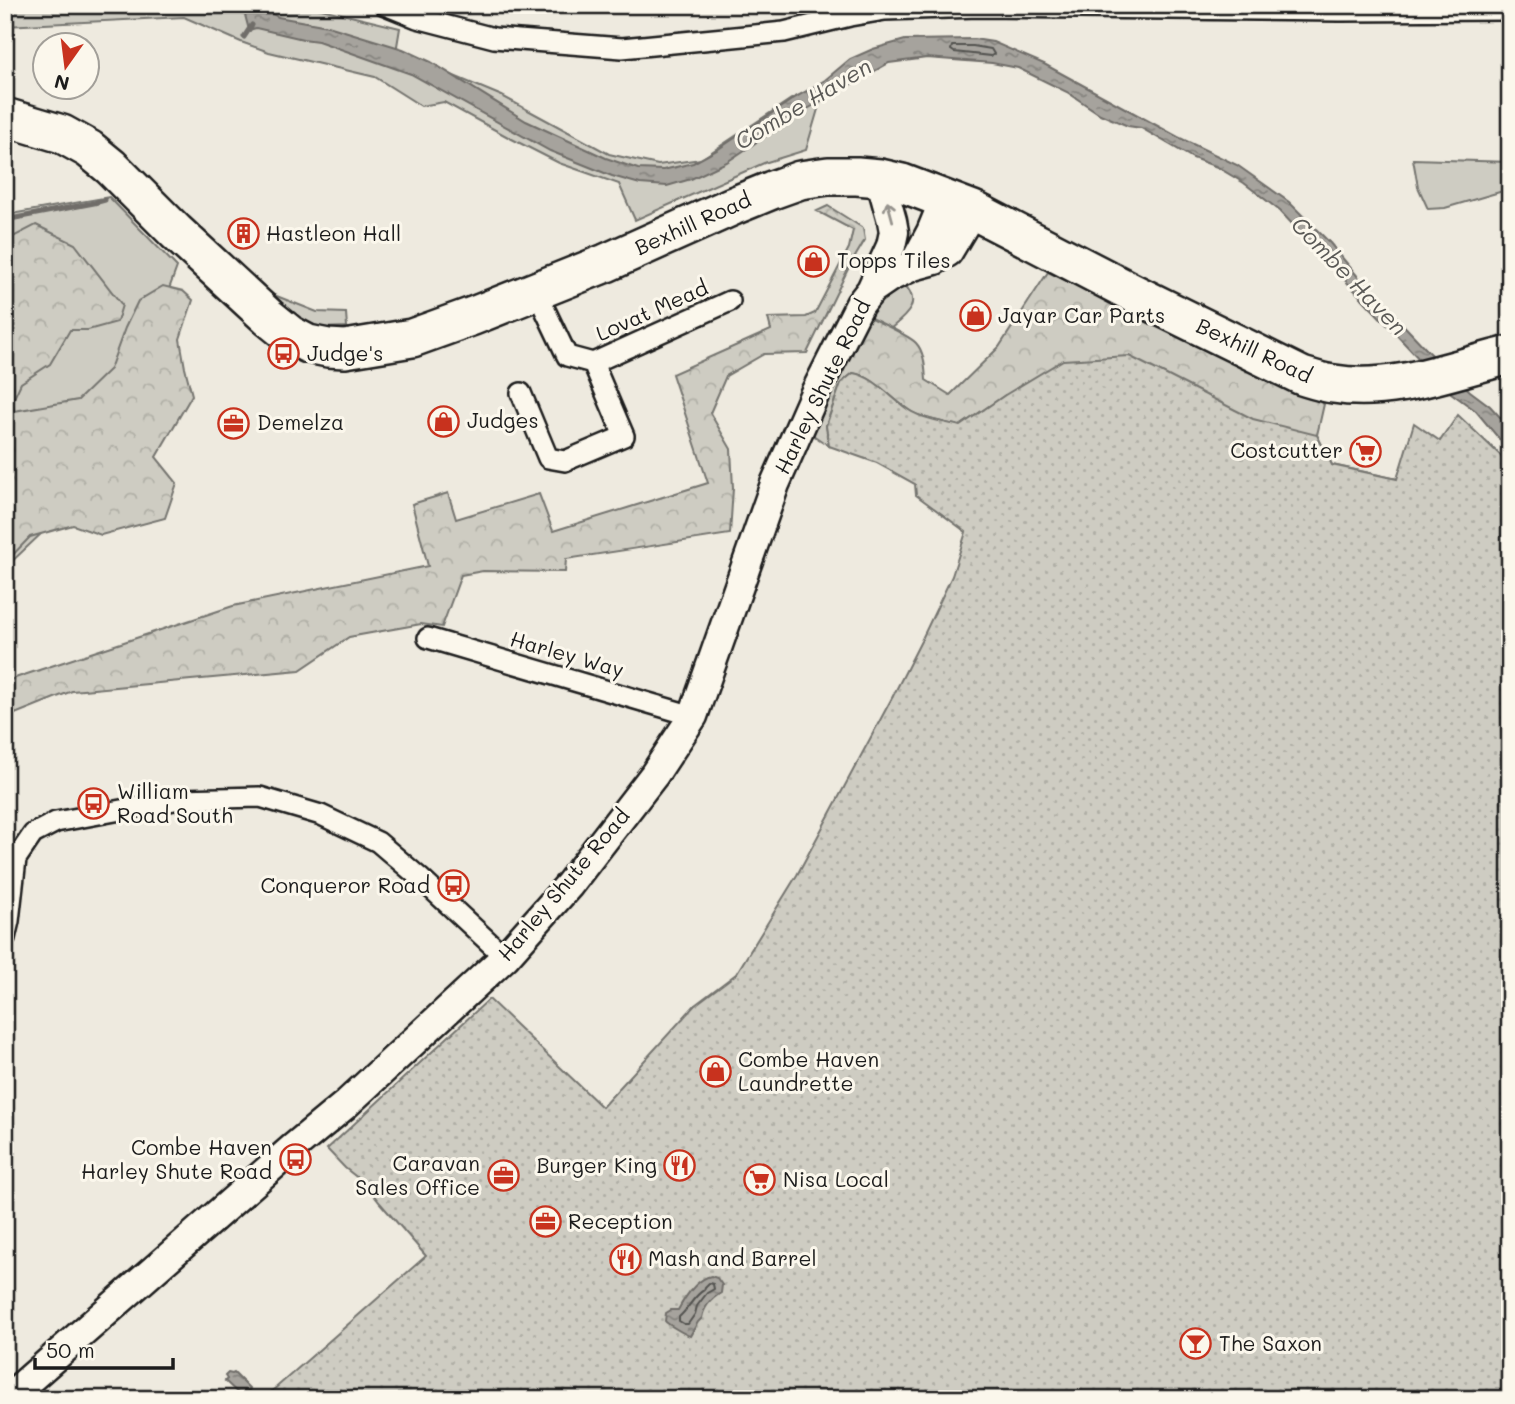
<svg xmlns="http://www.w3.org/2000/svg" width="1515" height="1404" font-family="Mali,sans-serif">
<style>
.green{fill:#ceccc2;stroke:#75746f;stroke-width:2}
.forest{fill:url(#forest-crowns);stroke:#75746f;stroke-width:2}
.park{fill:url(#park-dots);stroke:#75746f;stroke-width:2}
.water{fill:url(#water-ripples);stroke:#6f6d69;stroke-width:2}
.lines{fill:none;stroke-linecap:round;stroke-linejoin:round}
.shore{stroke:#535250;stroke-width:2}
.stream{stroke:#6f6d69;stroke-width:5}
.street-casing{stroke:#1c1c1c;stroke-width:24}
.secondary-casing{stroke:#1c1c1c;stroke-width:33}
.highway-casing{stroke:#1c1c1c;stroke-width:42}
.street{stroke:#fbf7ec;stroke-width:19}
.secondary{stroke:#fbf7ec;stroke-width:28}
.highway{stroke:#fbf7ec;stroke-width:37}
.oneway{stroke:#97948e}
.labels{text-anchor:middle;stroke-width:6;stroke-linejoin:round;paint-order:stroke}
.street-label{font-size:21px;fill:#1c1c1c;stroke:#fbf7ec}
.poi-label{font-size:21px;fill:#1c1c1c;stroke:#fbf7ec;text-anchor:start}
.water-label{font-size:23px;font-style:italic;fill:#5a5956;stroke:#fbf7ec}
</style>
<defs>
<pattern id="forest-crowns" width="20" height="18" patternUnits="userSpaceOnUse" patternTransform="scale(1.75)"><rect width="20" height="18" fill="#ceccc2"/><path d="M2 6a3 3 0 1 1 6 0M12 15a3 3 0 1 1 6 0" fill="none" stroke="#b0afa6"/></pattern>
<pattern id="park-dots" width="8" height="8" patternUnits="userSpaceOnUse" patternTransform="scale(1.75)"><rect width="8" height="8" fill="#ceccc2"/><path d="M2 2h.1M6 6h.1" fill="none" stroke="#b0afa6" stroke-width="1.8" stroke-linecap="round"/></pattern>
<pattern id="water-ripples" width="26" height="14" patternUnits="userSpaceOnUse" patternTransform="scale(1.75)"><rect width="26" height="14" fill="#a6a39d"/><path d="M2 4q2-2 4 0t4 0M15 11q2-2 4 0t4 0" fill="none" stroke="#86847f"/></pattern>
</defs>
<rect width="100%" height="100%" fill="#eeeadf"/>
<filter id="ink" filterUnits="userSpaceOnUse"><feTurbulence type="fractalNoise" baseFrequency=".0143" numOctaves="2"/><feDisplacementMap in="SourceGraphic" scale="14" xChannelSelector="R" yChannelSelector="G"/><feConvolveMatrix kernelMatrix="1 2 1 2 8 2 1 2 1" color-interpolation-filters="sRGB"/></filter>
<g filter="url(#ink)">
<path class="green" d="M5,5H305L400,28L396,52L502,96L609,154L658,165L701,159L791,99L826,82L806,150L764,163L635,220L619,184L559,163L508,137L444,102L421,106L375,77L269,52L241,42L184,17L5,26Z
M1413,159L1510,162V189L1445,208L1428,209L1418,187Z
M109,197L177,267L100,478L5,568V215Z
M903,283C923,303 907,315 890,329L858,312Z
M274,295L317,312L346,313L347,327L322,328L291,316L271,298Z"/>
<path class="forest" d="M828,206L863,228L865,240L849,267L807,353L764,354L726,376L710,413L731,449L733,488L730,534L566,559L565,572L483,571L461,575L442,627L421,624L349,637L300,670L72,691L5,718V682L18,677L233,606L428,566L412,504L448,493L456,519L539,494L553,531L708,483L672,374L771,330L768,318L806,317L815,313L849,248L853,230L817,211Z
M36,225L75,244L122,305L117,322L88,330H70L50,364L21,383L12,402L14,411L78,400L110,369L125,328L138,301L163,286L183,291L193,300L180,339L185,368L192,395L156,457L177,483L165,518L101,535L73,525L30,537L5,563V241Z
M1048,272L1324,404L1317,435L1332,465L1398,479L1005,395L960,426C945,422 926,420 912,412C893,401 876,377 853,373L841,383L826,425L829,446L807,431L858,312C870,318 909,335 916,343C925,353 925,368 926,380L950,395L999,347Z"/>
<path class="park" d="M1129,356L1253,419L1317,435L1332,465L1397,479L1414,423L1440,441L1458,415L1500,455L1510,471V1399H263L426,1256L380,1203L364,1183L345,1168L327,1149L489,999L602,1107L695,1005L736,974L797,875L893,696L921,641L952,576L966,532L916,495L915,484L877,463L829,446L826,426L841,383L853,373C875,376 893,401 912,412C926,420 945,422 960,426L1005,395L1063,360Z"/>
<path class="water" d="M213,5H265L266,10L278,17L328,26L403,49L431,62L526,121L606,158L638,169L663,170L693,163L717,150L793,99L825,80L850,59L873,49L905,40L974,39L993,42L1044,64L1178,137L1237,165L1289,202L1330,243L1359,278L1428,351L1470,391L1490,406L1510,428V452L1476,411L1451,393L1280,211L1244,183L1217,167L1193,158L1141,128L1128,126L1100,114L1067,92L1018,68L992,63L927,58L889,63L795,116L727,162L691,179L667,186L640,184L612,176L550,151L411,74L318,41L303,39L256,28L249,30L245,15L221,6Z
M711,1276L717,1278L722,1285L721,1293C711,1299 704,1306 702,1318L698,1322L690,1336C686,1335 667,1324 665,1321L666,1313L671,1310H678C685,1297 696,1279 711,1276Z
M228,1373L232,1374L234,1373L250,1389L242,1397L225,1381L227,1379L225,1376Z"/>
<g class="lines">
<path class="shore" d="M952,46H973L991,49L994,54L991,56L954,52L951,50Z
M709,1283L713,1284L714,1289L707,1293L697,1306L695,1314L688,1324H684L679,1321V1317C689,1309 693,1296 704,1290L705,1287Z"/>
<path class="stream" d="M244,37L252,25
M5,220L94,203L105,200"/>
<defs>
<path id="street" d="M385,5L417,18L494,38L622,48L784,32L850,16L885,10L979,7L1340,11L1510,10
M536,291L567,356L593,363L730,301
M521,393L548,458L565,461L624,436L593,363
M428,638L693,716
M5,855L16,859L33,834L56,822L180,799L260,797L321,815L378,842L420,878L505,957
M5,938L9,921L16,859"/>
<path id="secondary" d="M913,266L931,232L945,198
M871,290L890,277L913,266L935,260L948,252L973,210
M7,1399L293,1148L345,1105L505,957L569,885L654,775L693,716L775,484L815,393L860,304L871,290L891,246L894,232L892,221L880,178"/>
<path id="highway" d="M5,117L62,134L89,149L111,167L176,232L268,317L289,334L308,344L328,348L345,349L412,338L473,316L606,263L733,206L772,190L800,180L828,176H857L880,178L902,183L973,210L1133,293L1302,376C1312,379 1323,383 1334,384C1392,394 1453,369 1510,355"/>
</defs>
<use href="#street" class="street-casing"/>
<use href="#secondary" class="secondary-casing"/>
<use href="#highway" class="highway-casing"/>
<use href="#street" class="street"/>
<use href="#secondary" class="secondary"/>
<use href="#highway" class="highway"/>
</g>
<defs><path id="oneway-shaft" d="M-6 0H5M1.5-3L5.5 0L1.5 3" fill="none" stroke-width="1.6" stroke-linecap="round" stroke-linejoin="round" transform="scale(1.75)"/></defs>
<use class="oneway" href="#oneway-shaft" transform="translate(890 211) rotate(-105)"/>
</g>
<defs>
<symbol id="building-ring" viewBox="-11 -11 22 22"><circle r="9.5" fill="#fbf7ec" stroke="#c8321e" stroke-width="1.5"/><path d="M-4-6H4V6H1V3H-1V6H-4ZM-2.5-4.3h1.7v1.8h-1.7ZM.8-4.3h1.7v1.8H.8ZM-2.5-1h1.7V.8h-1.7ZM.8-1h1.7V.8H.8Z" fill="#c8321e"/></symbol>
<symbol id="shop-ring" viewBox="-11 -11 22 22"><circle r="9.5" fill="#fbf7ec" stroke="#c8321e" stroke-width="1.5"/><path d="M-5-2.5h2.3a2.7 3.5 0 0 1 5.4 0H5L5.5 6h-11ZM-1.5-2.5h3a1.5 2.3 0 0 0-3 0Z" fill="#c8321e"/></symbol>
<symbol id="bus-ring" viewBox="-11 -11 22 22"><circle r="9.5" fill="#fbf7ec" stroke="#c8321e" stroke-width="1.5"/><path d="M-5-6H5V4H4V6H2V4H-2V6H-4V4H-5ZM-3.5-4V0h7V-4ZM-3.5 1.2v1.5H-2V1.2ZM2 1.2v1.5H3.5V1.2Z" fill="#c8321e"/></symbol>
<symbol id="office-ring" viewBox="-11 -11 22 22"><circle r="9.5" fill="#fbf7ec" stroke="#c8321e" stroke-width="1.5"/><path d="M-6-3h4V-5.5h4V-3h4V5H-6ZM-1-4.5V-3h2v-1.5ZM-6 0V1H6V0Z" fill="#c8321e"/></symbol>
<symbol id="supermarket-ring" viewBox="-11 -11 22 22"><circle r="9.5" fill="#fbf7ec" stroke="#c8321e" stroke-width="1.5"/><path d="M-6-5.5h2.5l.6 2H6L4.5 2H-2.5L-4.4-4H-6ZM-1.5 3.2a1.3 1.3 0 1 0 .1 0ZM3 3.2a1.3 1.3 0 1 0 .1 0Z" fill="#c8321e"/></symbol>
<symbol id="restaurant-ring" viewBox="-11 -11 22 22"><circle r="9.5" fill="#fbf7ec" stroke="#c8321e" stroke-width="1.5"/><path d="M-5-6h1v4h1v-4h1v4h1v-4h1v5L-1.5 .5V6h-2V.5L-5-1ZM5-6V6H3V1.5H1.5Q1.5-4 5-6Z" fill="#c8321e"/></symbol>
<symbol id="bar-ring" viewBox="-11 -11 22 22"><circle r="9.5" fill="#fbf7ec" stroke="#c8321e" stroke-width="1.5"/><path d="M-6-5H6L.8 .8V4.5H3.5V6h-7V4.5H-.8V.8Z" fill="#c8321e"/></symbol>
</defs>
<g fill-rule="evenodd">
<use href="#building-ring" x="226" y="216" width="35" height="35"/>
<use href="#shop-ring" x="796" y="244" width="35" height="35"/>
<use href="#shop-ring" x="958" y="298" width="35" height="35"/>
<use href="#bus-ring" x="266" y="336" width="35" height="35"/>
<use href="#shop-ring" x="426" y="404" width="35" height="35"/>
<use href="#office-ring" x="216" y="406" width="35" height="35"/>
<use href="#supermarket-ring" x="1348" y="434" width="35" height="35"/>
<use href="#bus-ring" x="76" y="786" width="35" height="35"/>
<use href="#bus-ring" x="436" y="868" width="35" height="35"/>
<use href="#shop-ring" x="698" y="1054" width="35" height="35"/>
<use href="#bus-ring" x="278" y="1142" width="35" height="35"/>
<use href="#restaurant-ring" x="662" y="1148" width="35" height="35"/>
<use href="#office-ring" x="486" y="1158" width="35" height="35"/>
<use href="#supermarket-ring" x="742" y="1162" width="35" height="35"/>
<use href="#office-ring" x="528" y="1204" width="35" height="35"/>
<use href="#restaurant-ring" x="608" y="1242" width="35" height="35"/>
<use href="#bar-ring" x="1178" y="1326" width="35" height="35"/>
</g>
<g class="labels">
<g class="street-label">
<text transform="translate(693 224) rotate(-24)" y="7">Bexhill Road</text>
<text transform="translate(652 311) rotate(-24)" y="7">Lovat Mead</text>
<text transform="translate(1254 351) rotate(25)" y="7">Bexhill Road</text>
<text transform="translate(823 387) rotate(-64)" y="7">Harley Shute Road</text>
<text transform="translate(567 655) rotate(16)" y="7">Harley Way</text>
<text transform="translate(564 885) rotate(-50)" y="7">Harley Shute Road</text>
</g>
<g class="poi-label">
<text x="266" y="241">Hastleon Hall</text>
<text x="837" y="268">Topps Tiles</text>
<text x="998" y="323">Jayar Car Parts</text>
<text x="307" y="361">Judge's</text>
<text x="467" y="428">Judges</text>
<text x="257" y="430">Demelza</text>
<text x="1343" y="458" text-anchor="end">Costcutter</text>
<text x="117" y="799">William<tspan x="117" dy="24">Road South</tspan></text>
<text x="430" y="893" text-anchor="end">Conqueror Road</text>
<text x="738" y="1067">Combe Haven<tspan x="738" dy="24">Laundrette</tspan></text>
<text x="272" y="1155" text-anchor="end">Combe Haven<tspan x="272" dy="24">Harley Shute Road</tspan></text>
<text x="480" y="1171" text-anchor="end">Caravan<tspan x="480" dy="24">Sales Office</tspan></text>
<text x="657" y="1173" text-anchor="end">Burger King</text>
<text x="783" y="1187">Nisa Local</text>
<text x="568" y="1229">Reception</text>
<text x="648" y="1266">Mash and Barrel</text>
<text x="1219" y="1351">The Saxon</text>
</g>
<g class="water-label">
<text transform="translate(803 104) rotate(-31)" y="8">Combe Haven</text>
<text transform="translate(1349 276) rotate(46)" y="8">Combe Haven</text>
</g>
</g>
<rect width="1515" height="1404" fill="none" stroke="#fbf7ec" stroke-width="28"/>
<rect x="14" y="14" width="1487" height="1376" fill="none" stroke="#1c1c1c" stroke-width="2.5" filter="url(#ink)"/>
<g transform="translate(66 66) rotate(194)"><circle r="33" fill="#fbf7ec" stroke="#a29f99" stroke-width="2"/>
<path d="M0-5L12 26L0 18L-12 26Z" fill="#c8321e"/>
<text y="-10" font-size="19" font-weight="bold" text-anchor="middle" fill="#1c1c1c">N</text>
</g>
<path d="M35 1358v10h138v-10" fill="none" stroke="#1c1c1c" stroke-width="3.5"/>
<text x="46" y="1358" font-size="21" fill="#1c1c1c" stroke="#fbf7ec" stroke-width="5" paint-order="stroke">50 m</text>
</svg>
